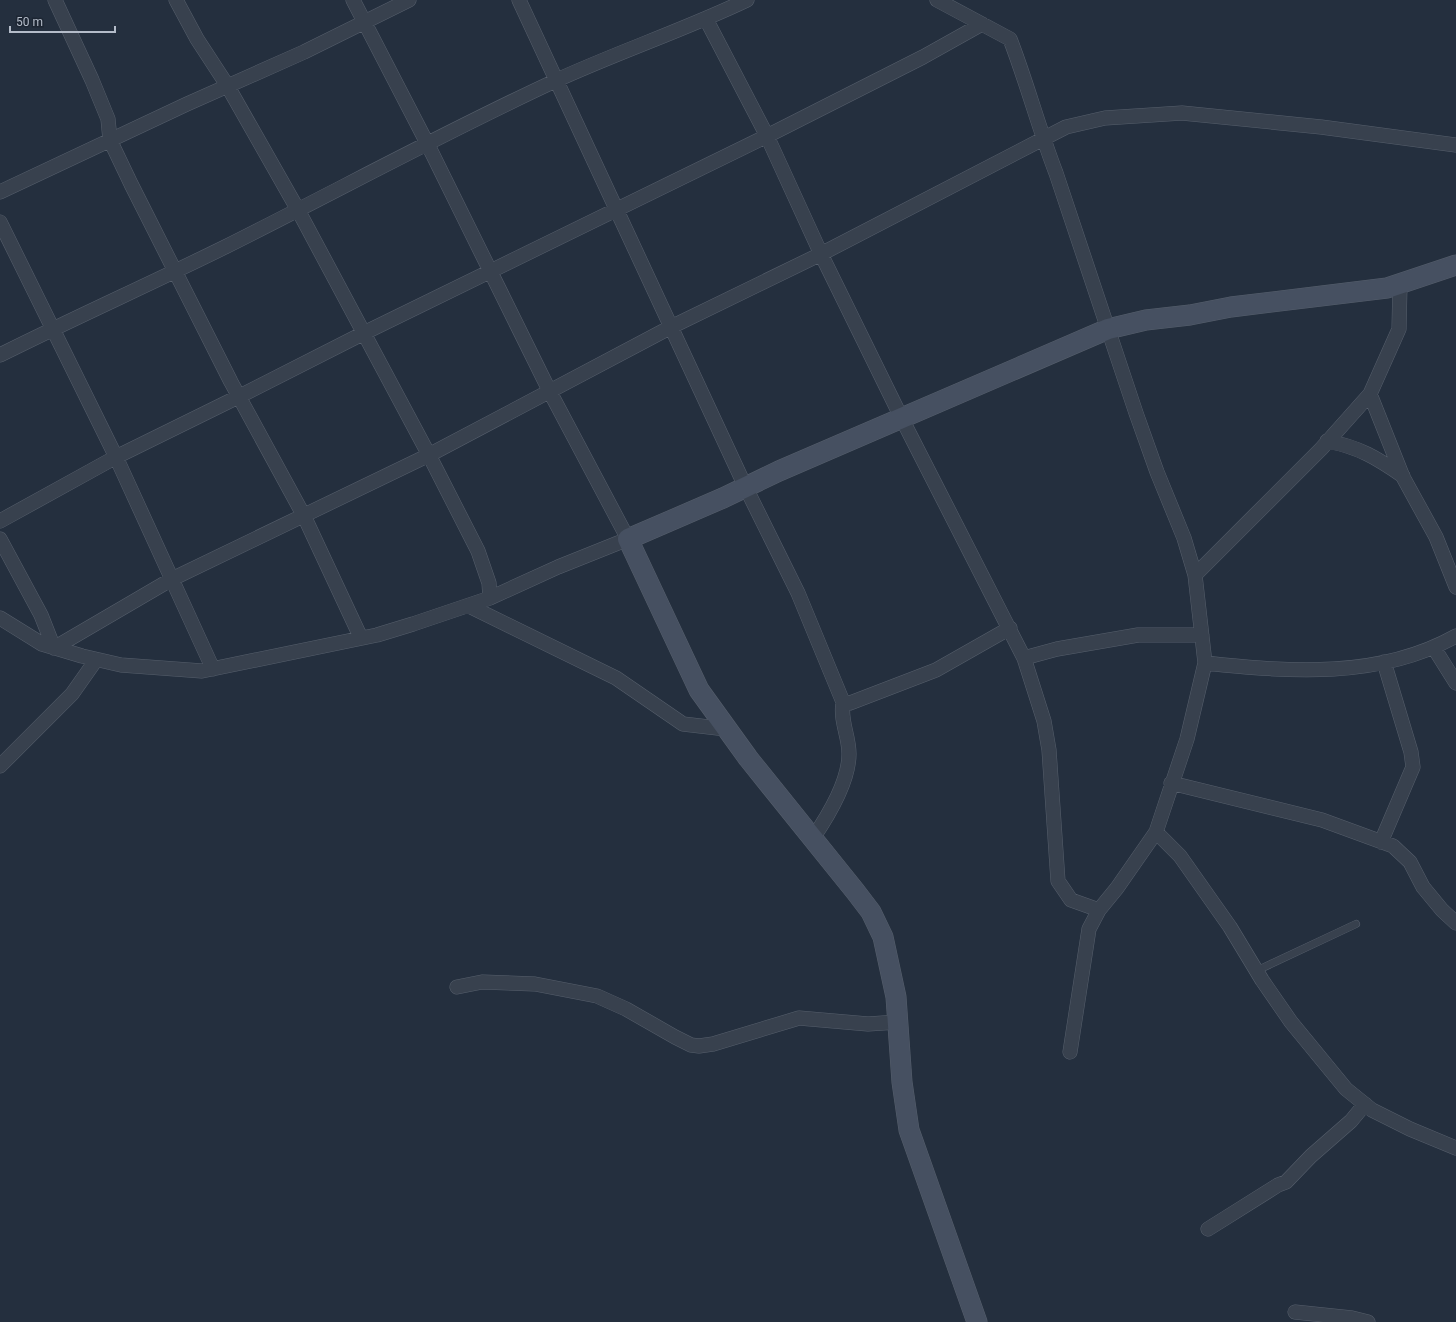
<svg xmlns="http://www.w3.org/2000/svg" width="1456" height="1322" font-family="Roboto,sans-serif">
<style>
.lines{fill:none;stroke-linecap:round;stroke-linejoin:round}
.lane-casing{stroke:#565f6c;stroke-width:8}
.street-casing{stroke:#565f6c;stroke-width:15}
.secondary-casing{stroke:#565f6c;stroke-width:21}
.lane{stroke:#38414e;stroke-width:7}
.street{stroke:#38414e;stroke-width:14}
.secondary{stroke:#465061;stroke-width:20}
</style>
<rect width="100%" height="100%" fill="#242f3e"/>
<g class="lines">
<defs>
<path id="lane" d="M1256,971L1356,924"/>
<path id="street" d="M55,0L92,80L108,119L110,140L131,184L231,382L304,516L361,638
M176,0L197,39L227,85L298,210L429,455L478,551L489,583L490,598
M519,0L745,486L798,593L843,702L850,703L936,670L1010,628
M937,0L1010,39C1027,83 1039,129 1056,173L1136,413L1157,472L1184,538L1195,575L1205,663L1187,739L1156,832L1117,888L1099,910L1089,929L1070,1052
M706,19L767,136L821,254L902,419L1024,658L1044,721L1049,750L1058,881L1071,900L1099,910
M0,192L187,104L304,52L409,0
M0,222L116,457L213,669
M0,355C74,318 150,284 225,247C335,192 443,133 555,81C618,52 684,30 747,0
M1370,394L1403,477L1436,537L1456,587
M1327,441C1359,447 1377,458 1403,476
M0,521L116,457L240,396L364,333L767,136L923,57L982,24
M0,539L41,615L54,648L172,579L429,455L671,327L821,254L1066,127L1105,118L1182,113L1321,127L1456,145
M1195,575L1321,449L1370,394L1399,329L1400,284
M469,606L616,678L683,724L726,729
M0,618L42,644L82,656L121,665L202,671L377,635L413,624L490,598L558,567L628,539L550,392L427,143L353,0
M1434,648L1456,683
M1024,658L1057,649L1138,635H1202
M1205,663C1290,672 1379,679 1456,636
M0,766L72,694L96,660
M1171,783L1322,820L1393,846L1410,862L1423,887L1442,910L1456,923
M1156,832L1180,856L1230,927L1262,980L1291,1022L1346,1089L1372,1110L1410,1129L1456,1148
M813,838C828,816 849,781 849,754C849,735 840,722 843,702
M1381,842L1413,767L1411,752L1384,662
M457,987L482,982L535,984L597,996L626,1009L675,1037L691,1045L699,1046L713,1044L799,1018L868,1024L898,1022
M1208,1229L1278,1185L1286,1182L1311,1156L1351,1121L1365,1104
M1295,1312L1352,1318L1368,1322"/>
<path id="secondary" d="M977,1322L909,1130L902,1082L896,997L883,937L871,912L855,891L748,758L699,690L628,539L723,498L779,471L1108,329L1146,320L1190,315L1231,307L1387,288L1456,265"/>
</defs>
<use href="#lane" class="lane-casing"/>
<use href="#street" class="street-casing"/>
<use href="#secondary" class="secondary-casing"/>
<use href="#lane" class="lane"/>
<use href="#street" class="street"/>
<use href="#secondary" class="secondary"/>
</g>
<path d="M10 26v6h105v-6" fill="none" stroke="#b4bcc9" stroke-width="2"/>
<text x="16" y="26" font-size="12" fill="#b4bcc9" stroke="#1d2633" stroke-width="3" paint-order="stroke">50 m</text>
</svg>
